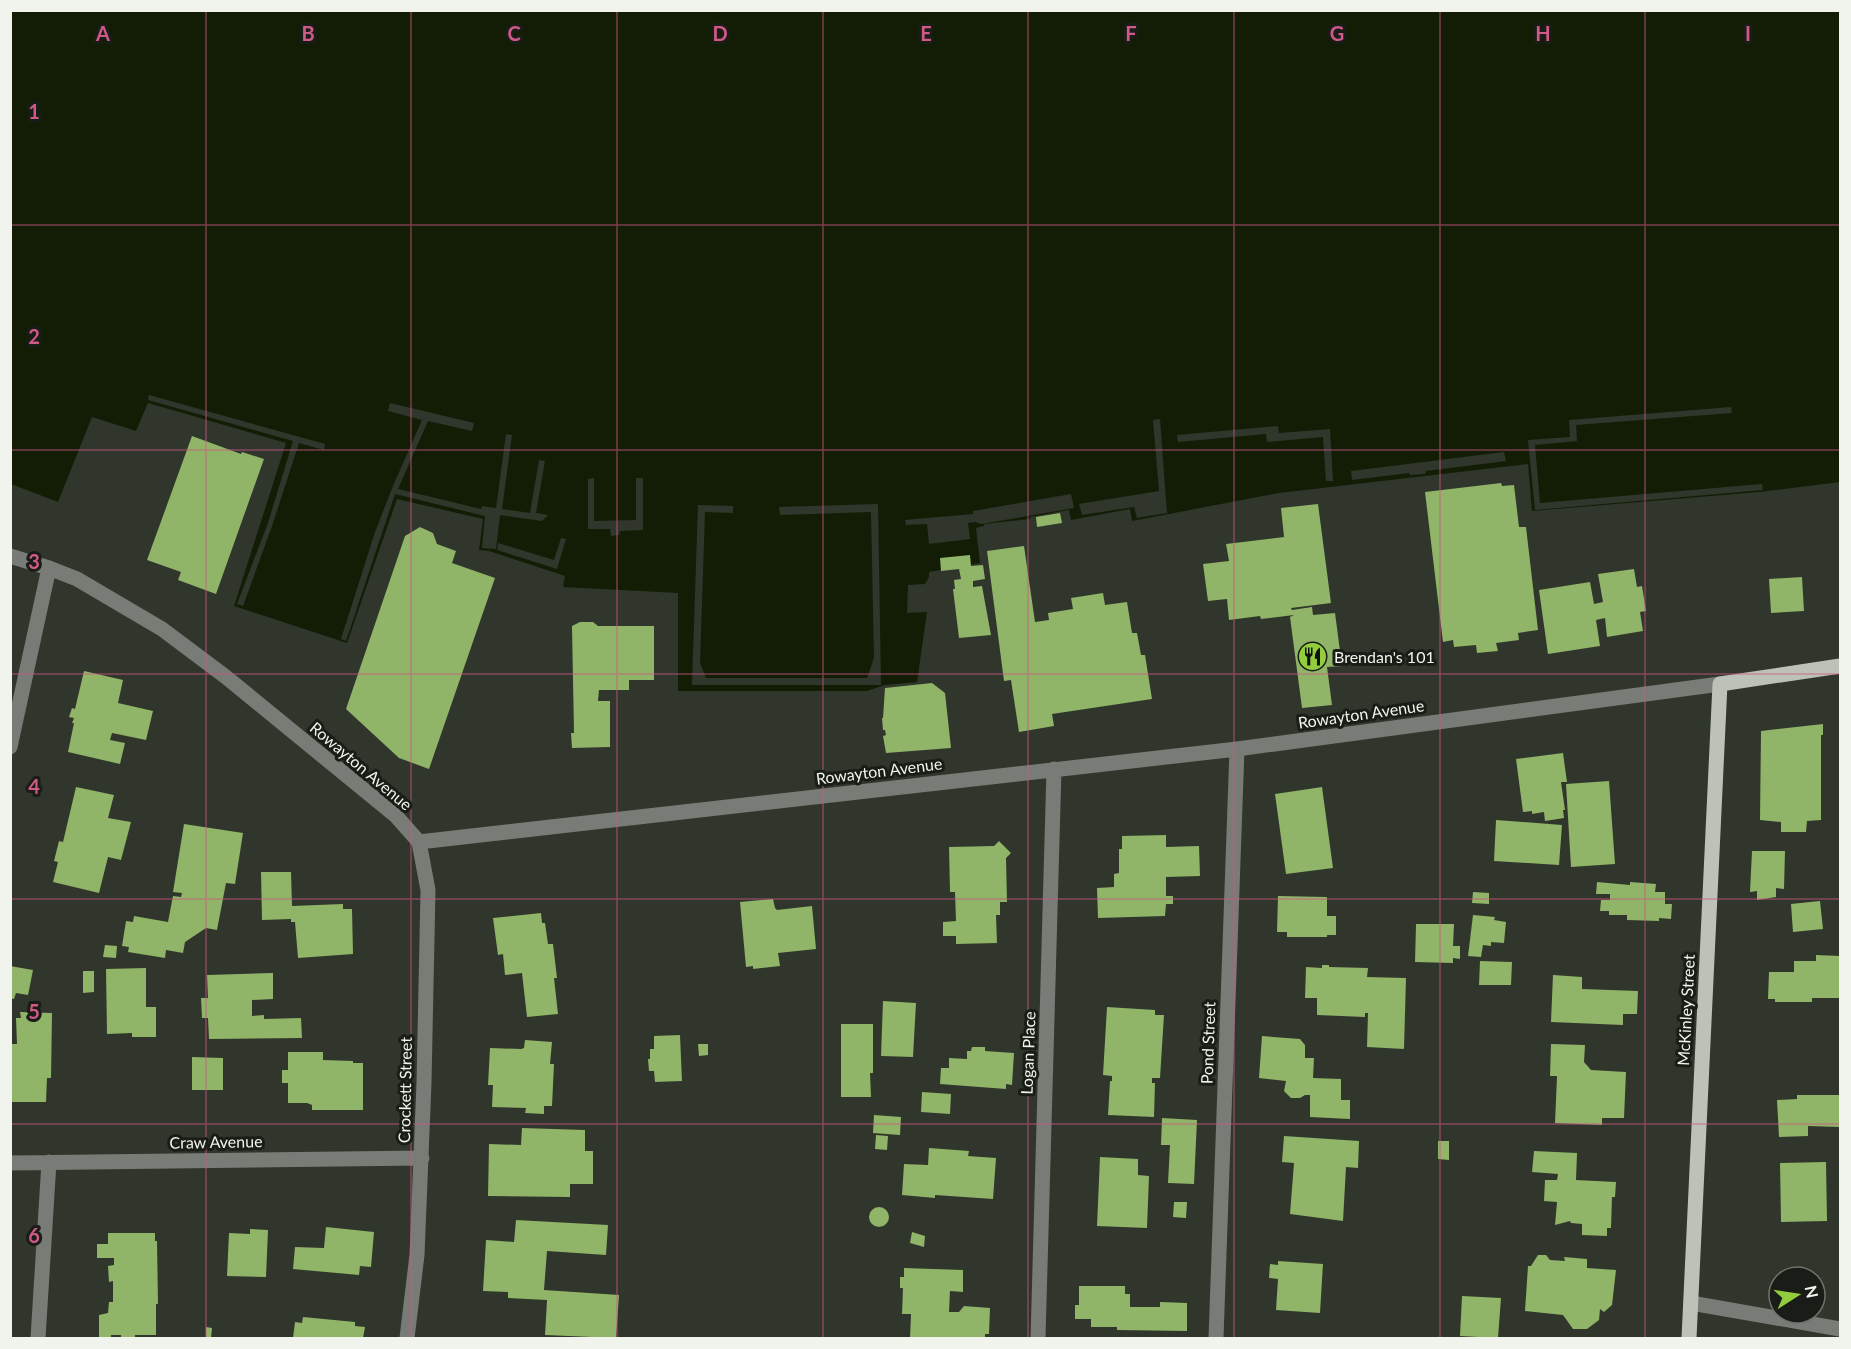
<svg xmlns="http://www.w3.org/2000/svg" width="1851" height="1349" font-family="Lato,sans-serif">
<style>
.water{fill:#131d06}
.pier{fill:#30362b}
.building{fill:#90b468}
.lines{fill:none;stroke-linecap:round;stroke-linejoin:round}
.minor{stroke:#787b76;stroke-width:15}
.major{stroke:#bcc2b7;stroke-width:15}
.grid{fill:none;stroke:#d05a87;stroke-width:1.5;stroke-opacity:0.55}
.labels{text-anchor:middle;stroke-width:6;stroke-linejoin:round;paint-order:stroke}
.poi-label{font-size:16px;fill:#f0f4ed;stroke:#1a1c17;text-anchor:start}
.street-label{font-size:16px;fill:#f0f4ed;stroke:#1a1c17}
.grid-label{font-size:20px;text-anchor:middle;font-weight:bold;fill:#d05a87;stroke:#1a1c17;stroke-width:6;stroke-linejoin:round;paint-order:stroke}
</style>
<rect width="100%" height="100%" fill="#30362b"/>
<path class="water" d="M10,11H1840V482L1759,492L1532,511L1528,464L1279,493L1132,521L1130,509L1071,520L1069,510L1030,517V519L984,524V526L976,528L980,563L929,572V577L925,584L908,585L907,613L927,612L917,682L885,685L867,691H678V593L563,587L565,576L489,551L479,550L483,519L397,499L347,643L234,606L286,443L148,403L136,431L92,417L58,502L11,484Z"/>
<path class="pier" d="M149,395L325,444L324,450L299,443L272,526L243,606L237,604L268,523L293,441L148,400Z
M390,403L474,423L472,431L428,421L398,489L481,509L482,506L496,508L506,434L512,435L502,509L530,513L539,460L545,461L536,513L548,515L542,521L500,515L496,549L482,548L485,516L395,494L346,641L341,639L375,532L393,486L422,420L388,411Z
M1731,407L1732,413L1576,425L1577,441L1535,445L1540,503L1762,484L1763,490L1535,510L1528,440L1570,437L1569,420Z
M1160,419L1167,513L1137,518L1134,507L1082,515L1079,504L1159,491L1153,420Z
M1278,426L1279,433L1330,429L1333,481H1326L1323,437L1267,442L1266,434L1178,442L1177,435Z
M1504,452L1506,461L1426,471L1425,474L1410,475L1409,473L1352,480L1351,471Z
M594,478V521L636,520V478H643V530L620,531L619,535L611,536L610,529H588V479Z
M1071,494L1074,508L981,524L975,522L968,523L970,539L929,544L927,524L906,525L905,520L973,514V511Z
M878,504L881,685H692L698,505L733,506V513L705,512L700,663L706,678H867L874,658L871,512L780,515L779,507Z
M561,538L566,539L557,569L497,550L498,543L554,560Z"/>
<path class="building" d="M192,436L241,454L242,452L264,459L216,594L178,580L181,572L147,560Z
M1501,483L1502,486L1514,485L1519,527H1526L1538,630L1518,633L1519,640L1496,643L1498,651L1477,653L1476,645L1454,647L1453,640L1443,642L1425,492Z
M1318,504L1331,603L1291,608L1292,610L1312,607L1313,615L1335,613L1342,666L1327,667L1332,705L1302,708L1290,617L1294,615L1261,619L1260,616L1229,620L1227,599L1208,601L1203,564L1229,561L1226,544L1284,537L1281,508Z
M1060,513L1062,523L1037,527L1036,517Z
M420,527L433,533L437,544L456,551L452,563L495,578L429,769L399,758L346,709L405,536Z
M1024,546L1035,622L1049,620L1048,613L1073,609L1071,598L1103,593L1105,605L1127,602L1132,633H1137L1141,655H1145L1152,699L1052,714L1054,726L1019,732L1011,680L1004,681L987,551Z
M970,555L971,566L983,565L985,579L973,581V587L982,586L991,635L959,638L953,589H955L954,580L961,579L959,569L941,571L940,558Z
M1634,569L1637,587L1642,586L1646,611L1640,612L1643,631L1607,637L1605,618L1596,620L1600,646L1548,654L1539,590L1590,582L1594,604L1603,602L1598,574Z
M1802,577L1804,611L1771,613L1769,579Z
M580,622H593L598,626H654V680H629V690H599L598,701H610V747L572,748L571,733H574L572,626Z
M84,671L123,680L118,703L153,711L146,740L112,733L110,740L125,743L120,764L68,752L74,723H72L74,718L69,717L72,708L75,709Z
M932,683L945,693L951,748L886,753L883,736L886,735L885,730H883L882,718H883L885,688Z
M1823,724V735H1821V820L1807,821L1806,832H1781V822L1760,820L1761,731Z
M1563,753L1567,782H1561L1565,810H1563L1564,818L1545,821L1544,812L1532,814V811L1523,812L1516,759Z
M1609,781L1615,864L1571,867L1566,784Z
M76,787L114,795L108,818L131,822L121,860L108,857L99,893L53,882L58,862L54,861L59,841L63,842Z
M1322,787L1333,868L1286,874L1275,794Z
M1496,820L1562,825L1559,865L1494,861Z
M184,824L243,833L235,884L226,883L217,930L206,928L185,942L183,953L166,950L165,958L128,952L129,947L122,946L126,921L133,922L134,916L168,922L173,896L181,897L182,893L173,892Z
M1166,835V847L1199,846L1200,876L1166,877V896H1173V904H1166L1165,916L1098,918L1097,888L1114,887V874L1119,873V849H1122V836Z
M999,841L1011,853L1006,858L1007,902H1000V915H996L997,943L956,944V936H943V922L956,921L955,892H950L949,847L994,846Z
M1752,851H1785L1784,889L1776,888V897L1757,900V891L1750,892Z
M261,872H291L292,906L343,904V909H352L353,954L298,958L295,922H291V919L262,920Z
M1597,882L1630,885V882L1656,884L1655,892H1665V904H1672L1671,919L1659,918V921L1627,920V915H1609V911H1600L1601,900H1610V894H1596Z
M1473,892L1489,893V904L1472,903Z
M1278,896L1327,897V916H1336V935H1327V937H1287V932H1277Z
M773,899L775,908L777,910L812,906L816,949L778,953L780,966L753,969V966L746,967L740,902Z
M1820,901L1823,929L1793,932L1791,904Z
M541,913L542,923H545L548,944H553L557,978H554L558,1014L527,1017L522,973L505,975L503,954L498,955L493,918Z
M1473,915L1495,917L1494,920L1506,922L1504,943L1491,942V946L1483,945L1481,957L1468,956Z
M1416,924H1454L1453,946H1460V959L1453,958V963L1415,962Z
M105,945L117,946L116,958L103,957Z
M1816,955L1840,956V998H1812V1002H1775V999H1768L1769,972H1794V961H1816Z
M1480,961L1512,962L1511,985H1479Z
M1322,965H1329V967L1368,968L1367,977L1406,978L1404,1049L1367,1047L1368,1013H1365V1017L1317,1015V998H1305L1306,967L1322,968Z
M10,966L33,970L28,995L16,993L14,999L10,998Z
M146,968V1007H156V1037H132V1033L107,1034L106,969Z
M83,971H94V992L83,993Z
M273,973V999L252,1000V1016L264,1015V1019L301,1018L302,1038L209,1039L208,1018H202L201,998H208L207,975Z
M1553,975L1582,977V989L1638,991L1637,1014H1623V1025L1551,1022Z
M883,1001L916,1003L913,1057L881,1056Z
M1107,1007L1155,1010V1015H1164L1160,1078H1152V1083H1155L1154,1117L1108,1115L1110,1081H1112V1076L1103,1075Z
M20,1012L52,1013L51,1078H47L46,1102H10V1044H17L16,1018H21Z
M841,1024H873V1073H870L871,1097H841Z
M680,1035L682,1081L655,1082L654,1071H649L648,1059H650V1049H654V1036Z
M1262,1036L1300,1039L1305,1045V1058H1314L1313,1078L1341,1079V1100H1350V1119L1310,1117V1095H1305L1300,1098H1291L1284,1091L1286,1081L1259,1078Z
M525,1040L552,1042L550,1064H554L552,1106H544V1114L525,1113L526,1108L492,1107L493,1085H488L490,1048L521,1049L524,1048Z
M698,1044H708V1055L699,1056Z
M1551,1044L1585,1045L1584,1062L1591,1070L1626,1072L1624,1118H1602V1125L1555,1123L1557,1076H1550Z
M972,1047H985V1051L1014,1053L1012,1085L1006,1084V1089L940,1084L941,1068H949V1058L967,1059V1051H971Z
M288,1052H323V1060L353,1061V1063H363V1110H312V1105L307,1103H288V1083H282V1070H288Z
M192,1057L223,1058V1090H192Z
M922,1092L951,1094L950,1114L921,1112Z
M1797,1095H1840V1127L1808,1126V1136L1779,1137L1777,1100L1797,1099Z
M874,1115L901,1117L900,1135L873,1133Z
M1162,1118L1197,1120L1194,1184L1168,1183L1170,1145H1161Z
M522,1128L585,1130V1151H593V1184H570V1197L488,1196L489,1144L521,1145Z
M876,1135L888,1136L887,1150L875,1149Z
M1284,1136L1359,1141L1358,1168L1346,1167L1343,1221L1290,1214L1294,1163L1282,1162Z
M1438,1141H1449V1160L1438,1159Z
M929,1148L969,1151L968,1156L996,1158L993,1199L935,1195V1198L902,1195L904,1164L928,1165Z
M1534,1151L1577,1153L1576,1180L1616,1182L1615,1197H1612L1611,1228H1607V1236L1582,1235V1224L1571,1223L1570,1221L1555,1225L1557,1202L1544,1201L1545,1180H1557L1558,1174L1532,1172Z
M1100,1157L1138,1159V1175L1149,1176L1147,1228L1097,1226Z
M1826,1162L1827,1221L1781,1222L1780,1163Z
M1174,1202H1187L1186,1218L1173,1217Z
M869 1217a10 10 0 1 1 20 0a10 10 0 1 1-20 0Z
M516,1220L608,1225L606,1255L547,1251L544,1290L619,1295L616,1338L545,1335L547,1300L508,1298V1292L483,1291L486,1240L514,1242Z
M326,1227L374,1232L371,1267L360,1266L359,1275L293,1269L295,1247L324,1248Z
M250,1229L268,1230L266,1277L227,1276L229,1233L250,1234Z
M912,1232L925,1236L924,1247L910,1243Z
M108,1233H155V1241H157L158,1304H156V1335H135V1338H121V1335H111V1338H99V1315L108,1313L109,1302H113V1281L109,1282L108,1266L114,1265V1258H97V1244H108Z
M1538,1255H1546L1550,1260L1565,1261L1564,1257L1587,1259V1268L1616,1270L1612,1305L1604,1312L1600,1309L1599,1320L1587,1329H1573L1563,1315L1525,1311L1528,1266H1531Z
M1278,1261L1323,1264L1320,1313L1276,1310L1278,1279L1269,1278L1270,1264L1278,1265Z
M904,1268L963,1270V1292L950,1291L949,1312H959L964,1306L990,1308L989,1334H985V1338H910L911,1314H902L903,1288H900V1277H904Z
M1079,1286H1125V1294H1130V1307H1160V1302L1187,1303V1331L1117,1330V1327H1091V1319H1075V1305H1079Z
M1462,1296L1501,1298L1498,1338L1460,1336Z
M303,1317L355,1322V1326L365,1327L363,1338H293L295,1322L302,1323Z
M206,1327L212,1328L211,1338H206Z"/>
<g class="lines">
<path class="minor" d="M10,556L49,568L77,579L162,629L226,677L396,816L419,842L1237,749L1720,684
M10,747L49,568
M10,1163L422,1158
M1691,1303L1840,1329
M38,1338L49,1162
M407,1338L417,1255L424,1083L428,890L419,842
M1038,1338L1054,769
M1216,1338L1237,749"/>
<path class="major" d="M1689,1338L1720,684L1840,666"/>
</g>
<path class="grid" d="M206,10V1338M411,10V1338M617,10V1338M823,10V1338M1028,10V1338M1234,10V1338M1440,10V1338M1645,10V1338M10,225H1840M10,450H1840M10,674H1840M10,899H1840M10,1124H1840"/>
<defs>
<symbol id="restaurant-disc" viewBox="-11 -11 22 22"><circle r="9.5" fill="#92cd3e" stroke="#1a1c17"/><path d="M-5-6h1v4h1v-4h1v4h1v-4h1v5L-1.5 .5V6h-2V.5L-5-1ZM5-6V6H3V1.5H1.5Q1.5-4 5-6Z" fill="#111"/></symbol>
</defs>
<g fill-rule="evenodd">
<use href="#restaurant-disc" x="1296" y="640" width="33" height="33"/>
</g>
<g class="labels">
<g class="poi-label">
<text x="1334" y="663">Brendan's 101</text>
</g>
<g class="street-label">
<text transform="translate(1361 714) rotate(-8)" y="6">Rowayton Avenue</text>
<text transform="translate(361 766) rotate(40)" y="6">Rowayton Avenue</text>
<text transform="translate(879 771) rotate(-7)" y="6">Rowayton Avenue</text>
<text transform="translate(1686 1010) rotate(-87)" y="6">McKinley Street</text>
<text transform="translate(1208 1043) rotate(-88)" y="6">Pond Street</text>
<text transform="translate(1028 1053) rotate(-88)" y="6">Logan Place</text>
<text transform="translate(405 1090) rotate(-89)" y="6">Crockett Street</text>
<text transform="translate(216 1142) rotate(-1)" y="6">Craw Avenue</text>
</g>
</g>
<g class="grid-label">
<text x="103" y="41">A</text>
<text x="308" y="41">B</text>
<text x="514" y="41">C</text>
<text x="720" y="41">D</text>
<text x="926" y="41">E</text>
<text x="1131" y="41">F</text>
<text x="1337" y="41">G</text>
<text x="1543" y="41">H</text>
<text x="1748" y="41">I</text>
<text x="34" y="119">1</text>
<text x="34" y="344">2</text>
<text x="34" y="569">3</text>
<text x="34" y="794">4</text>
<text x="34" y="1019">5</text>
<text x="34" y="1243">6</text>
</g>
<rect width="1851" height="1349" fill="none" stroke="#f0f4ed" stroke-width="24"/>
<g transform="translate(1797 1295) rotate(78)"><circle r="28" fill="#1a1c17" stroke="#70726d" stroke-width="1.5"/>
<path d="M0-4.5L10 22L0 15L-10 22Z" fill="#92cd3e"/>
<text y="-9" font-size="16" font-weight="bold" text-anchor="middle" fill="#f0f4ed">N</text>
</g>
</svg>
